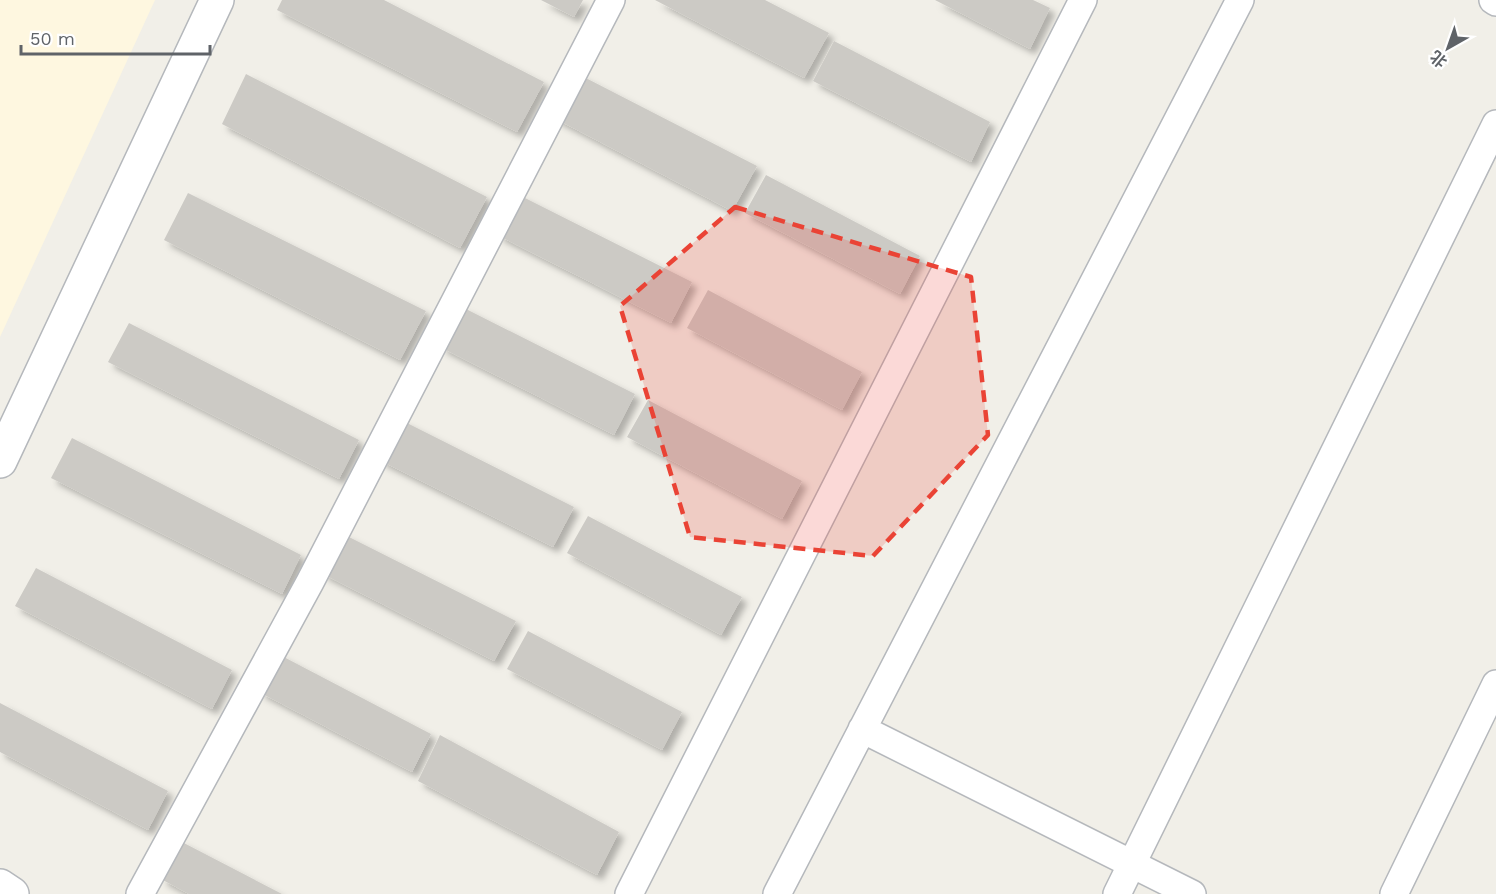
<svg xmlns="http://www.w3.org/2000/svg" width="1496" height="894" font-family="'Work Sans','Noto Sans SC',sans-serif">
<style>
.commercial{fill:#fef7e0}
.building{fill:#cccac5;filter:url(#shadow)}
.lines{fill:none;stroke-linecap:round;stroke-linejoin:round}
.minor-casing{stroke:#b5b8bc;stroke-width:30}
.tertiary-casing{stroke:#b5b8bc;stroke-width:36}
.minor{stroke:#fff;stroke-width:27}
.tertiary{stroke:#fff;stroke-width:33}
.marked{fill:#ea4335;fill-opacity:0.2;stroke:#ea4335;stroke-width:4.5;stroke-dasharray:12 8;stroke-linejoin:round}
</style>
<defs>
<filter id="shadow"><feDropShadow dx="5.5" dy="5.5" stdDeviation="3" flood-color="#0004"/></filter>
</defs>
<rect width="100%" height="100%" fill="#f1efe8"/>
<path class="commercial" d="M0,0H155L0,337Z"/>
<path class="building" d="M282,0H384L544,82L517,132L277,10Z
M541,0H583L574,17Z
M655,0H765L829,33L804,78Z
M935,0H1033L1050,8L1030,49Z
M834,41L990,122L971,162L813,81Z
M246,74L487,197L460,248L222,124Z
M578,74L757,166L732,211L554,118Z
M766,175L920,256L900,294L745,213Z
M188,193L426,311L400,360L164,240Z
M519,195L692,282L671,323L497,235Z
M708,290L862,372L842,410L687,328Z
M462,307L635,394L614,435L440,347Z
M129,323L359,440L339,479L108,362Z
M648,400L802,481L782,519L627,437Z
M401,420L574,507L553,547L379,460Z
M72,438L301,555L282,594L51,478Z
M588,516L742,597L721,635L567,553Z
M343,534L516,621L494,661L321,573Z
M36,568L232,670L212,709L15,606Z
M528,631L682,712L662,750L507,669Z
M278,654L431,734L412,772L259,692Z
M0,703L168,791L148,830L0,752Z
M440,735L619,832L597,875L418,781Z
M180,841L282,894H189L161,879Z"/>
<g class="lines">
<defs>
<path id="minor" d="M1493,0L1496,2
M862,729L1192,894
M140,894L310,582L611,0
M629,894L1083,0
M777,894L1240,0
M1117,894L1496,124
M1394,894L1496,684"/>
<path id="tertiary" d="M0,461L217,0
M0,886L12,894"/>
</defs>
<use href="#minor" class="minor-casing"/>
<use href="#tertiary" class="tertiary-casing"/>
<use href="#minor" class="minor"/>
<use href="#tertiary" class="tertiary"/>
</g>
<path class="marked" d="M735,207L971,277L988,435L873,556L690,537L620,306Z"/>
<g transform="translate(1448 48) rotate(220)" stroke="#ffffff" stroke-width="4.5" paint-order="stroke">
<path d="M0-4.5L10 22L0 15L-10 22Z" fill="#5f6368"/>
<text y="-9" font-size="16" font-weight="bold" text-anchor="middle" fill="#5f6368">北</text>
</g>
<path d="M21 45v9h189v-9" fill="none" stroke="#5f6368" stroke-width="3"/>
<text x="30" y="45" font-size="18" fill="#5f6368" stroke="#ffffff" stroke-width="4.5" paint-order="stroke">50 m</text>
</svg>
